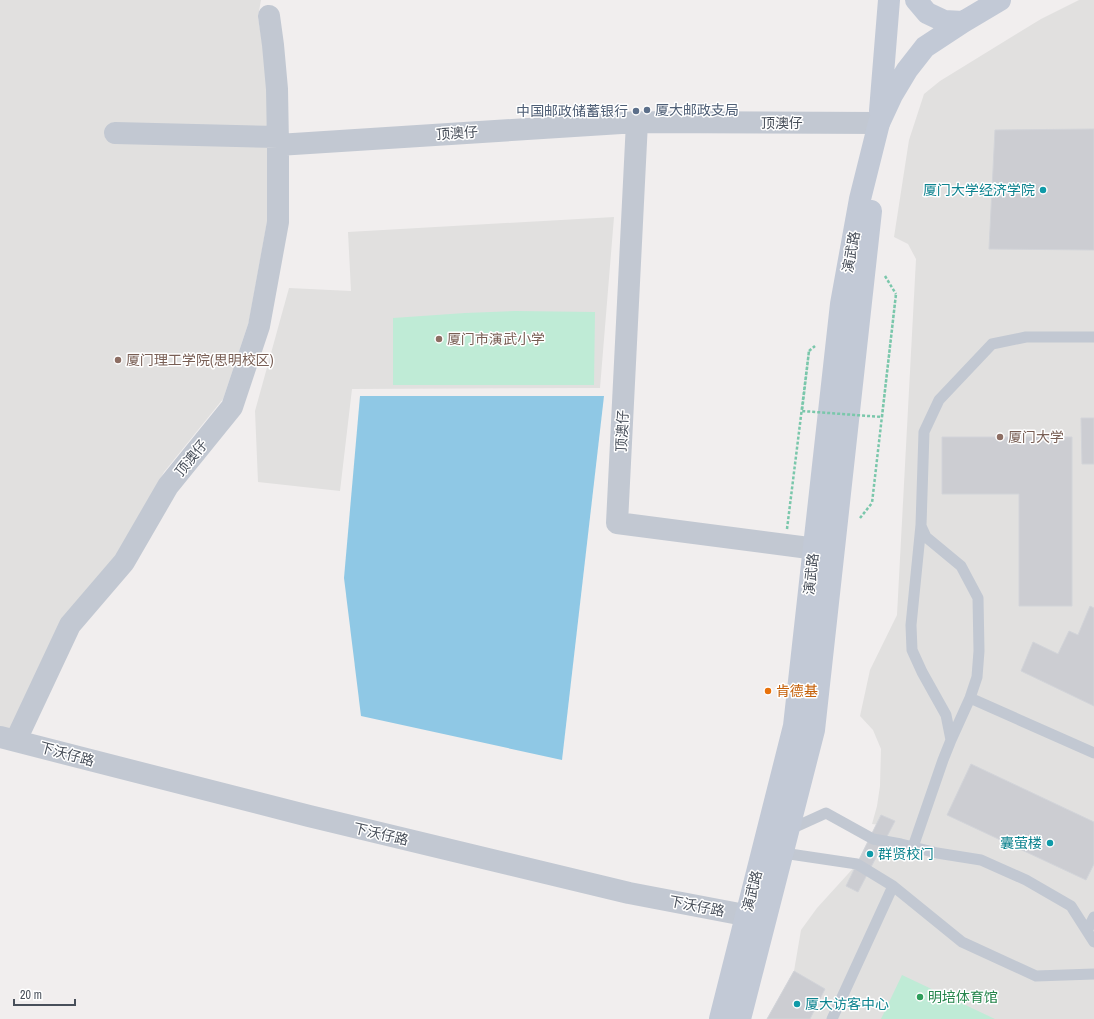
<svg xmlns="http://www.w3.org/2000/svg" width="1094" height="1019" font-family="'Archivo Narrow','Noto Sans SC',sans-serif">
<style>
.education{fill:#e1e0df}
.green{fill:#bfebd6}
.water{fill:#8fc8e5}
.building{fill:#cccdd2;stroke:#d2d4d9}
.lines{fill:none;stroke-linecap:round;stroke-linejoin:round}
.path{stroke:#7ac7ab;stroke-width:2.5;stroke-dasharray:3 2;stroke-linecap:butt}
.service{stroke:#c2c8d2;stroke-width:11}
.minor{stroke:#c2c8d2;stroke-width:22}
.secondary{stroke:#c2c9d6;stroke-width:22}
.path-bridge{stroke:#7ac7ab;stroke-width:2.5;stroke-dasharray:3 2;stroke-linecap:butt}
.service-dot{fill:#5c6f8a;stroke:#fff;stroke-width:1.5}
.culture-dot{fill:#0f9aa8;stroke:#fff;stroke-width:1.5}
.education-dot{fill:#8d6e63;stroke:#fff;stroke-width:1.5}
.food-dot{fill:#e8710a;stroke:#fff;stroke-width:1.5}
.leisure-dot{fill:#2e9e5b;stroke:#fff;stroke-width:1.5}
.labels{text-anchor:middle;stroke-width:3;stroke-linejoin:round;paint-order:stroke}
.service-label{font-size:14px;fill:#4e5e75;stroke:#fff;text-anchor:start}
.street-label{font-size:14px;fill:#484f5a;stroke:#fff}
.culture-label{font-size:14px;fill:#0d838f;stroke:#fff;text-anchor:end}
.education-label{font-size:14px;fill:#785e54;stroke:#fff;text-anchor:start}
.food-label{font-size:14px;fill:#c56008;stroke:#fff;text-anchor:start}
.leisure-label{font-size:14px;fill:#27864d;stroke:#fff;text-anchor:start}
</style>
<rect width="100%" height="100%" fill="#f1eeee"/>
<path class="education" d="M0,0H261L258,17L263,48L268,96L267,222L249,321L223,399L164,472L117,558L21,724L0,733Z
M1079,0H1094V1019H767L794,971L801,930L817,908L857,864L881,825L872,824L877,806L880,786L881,749L873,730L860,716L870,670L897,615L916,259L908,244L894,237L909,140L924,94L940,81L1041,19Z
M614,217L600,388L352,389L340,491L258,482L255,411L289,288L351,291L348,232Z"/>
<path class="green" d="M515,311L595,312L594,385H393V318L465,313Z
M902,975L995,1019H881Z"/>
<path class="water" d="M360,396H604L562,760L361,716L344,578Z"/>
<path class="building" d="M1094,129V250L989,249L995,130Z
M1081,418H1094V464H1082Z
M942,437H1072V606H1019V494H942Z
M1090,606L1094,608V706L1021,671L1033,642L1058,654L1069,631L1078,635Z
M971,764L1094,822V864L1086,880L947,815Z
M881,815L895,821L858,892L846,886Z
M794,971L825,989L810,1019H767Z"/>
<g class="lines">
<path class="path" d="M885,276L896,294
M809,351L815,346
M860,518L872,503"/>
<path class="service" d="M921,526L926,537L961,566L978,598L979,651L977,677L970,698L951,740
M970,698L1094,753
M793,823V828L826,813L873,839L901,844L937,853L981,860L1026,880L1071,906L1094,942
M913,847L943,760L951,740L946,715L922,672L912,650L911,625L921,525L924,432L939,400L992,344L1026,337H1094
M783,853L857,864L893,886L962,942L1036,976L1094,974
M1087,931L1094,917
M832,1019L893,886"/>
<path class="minor" d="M269,16L273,45L277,89L278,145
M637,122L617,523L832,551
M115,133L278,137
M0,737L309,816L629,893L765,919
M16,740L70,625L124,562L168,486L232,407L259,326L278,222V145L637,122L879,123"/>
<path class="secondary" d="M916,0L927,13L944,21L963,22
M880,111L889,0
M720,1019L794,726L841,304L860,199L879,123L892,95L907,70L925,47L963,22L1000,0
M740,1019L814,730L871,211"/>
<path class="path-bridge" d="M787,529L809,351L802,411L882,417L896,294L872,503"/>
</g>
<g class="service-dot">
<circle cx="647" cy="110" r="4"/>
<circle cx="636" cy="111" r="4"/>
</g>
<g class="culture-dot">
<circle cx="1043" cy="190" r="4"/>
<circle cx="1050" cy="843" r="4"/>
<circle cx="870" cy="854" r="4"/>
<circle cx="797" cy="1004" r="4"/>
</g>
<g class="education-dot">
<circle cx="439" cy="339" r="4"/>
<circle cx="118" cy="360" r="4"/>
<circle cx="1000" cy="437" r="4"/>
</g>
<circle class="food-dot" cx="768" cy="691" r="4"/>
<circle class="leisure-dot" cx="920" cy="997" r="4"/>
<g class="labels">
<g class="service-label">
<text x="655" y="115">厦大邮政支局</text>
<text x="628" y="116" text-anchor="end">中国邮政储蓄银行</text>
</g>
<g class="street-label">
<text x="782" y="128">顶澳仔</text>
<text transform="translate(457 133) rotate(-4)" y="5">顶澳仔</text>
<text transform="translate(851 252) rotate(-80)" y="5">演武路</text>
<text transform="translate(622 431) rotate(-87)" y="5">顶澳仔</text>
<text transform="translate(191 458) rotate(-51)" y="5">顶澳仔</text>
<text transform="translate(811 574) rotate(-84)" y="5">演武路</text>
<text transform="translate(67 754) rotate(15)" y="5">下沃仔路</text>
<text transform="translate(381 834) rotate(13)" y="5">下沃仔路</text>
<text transform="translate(752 891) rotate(-76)" y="5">演武路</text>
<text transform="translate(697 906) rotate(11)" y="5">下沃仔路</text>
</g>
<g class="culture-label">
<text x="1035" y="195">厦门大学经济学院</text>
<text x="1042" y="848">囊萤楼</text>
<text x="878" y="859" text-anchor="start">群贤校门</text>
<text x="805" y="1009" text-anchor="start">厦大访客中心</text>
</g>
<g class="education-label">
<text x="447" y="344">厦门市演武小学</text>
<text x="126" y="365">厦门理工学院(思明校区)</text>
<text x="1008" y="442">厦门大学</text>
</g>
<g class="food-label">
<text x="776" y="696">肯德基</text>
</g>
<g class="leisure-label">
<text x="928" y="1002">明培体育馆</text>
</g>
</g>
<path d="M14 999v6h61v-6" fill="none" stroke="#484f5a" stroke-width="2"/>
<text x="20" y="999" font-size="12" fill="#484f5a" stroke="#ffffff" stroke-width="3" paint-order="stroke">20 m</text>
</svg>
